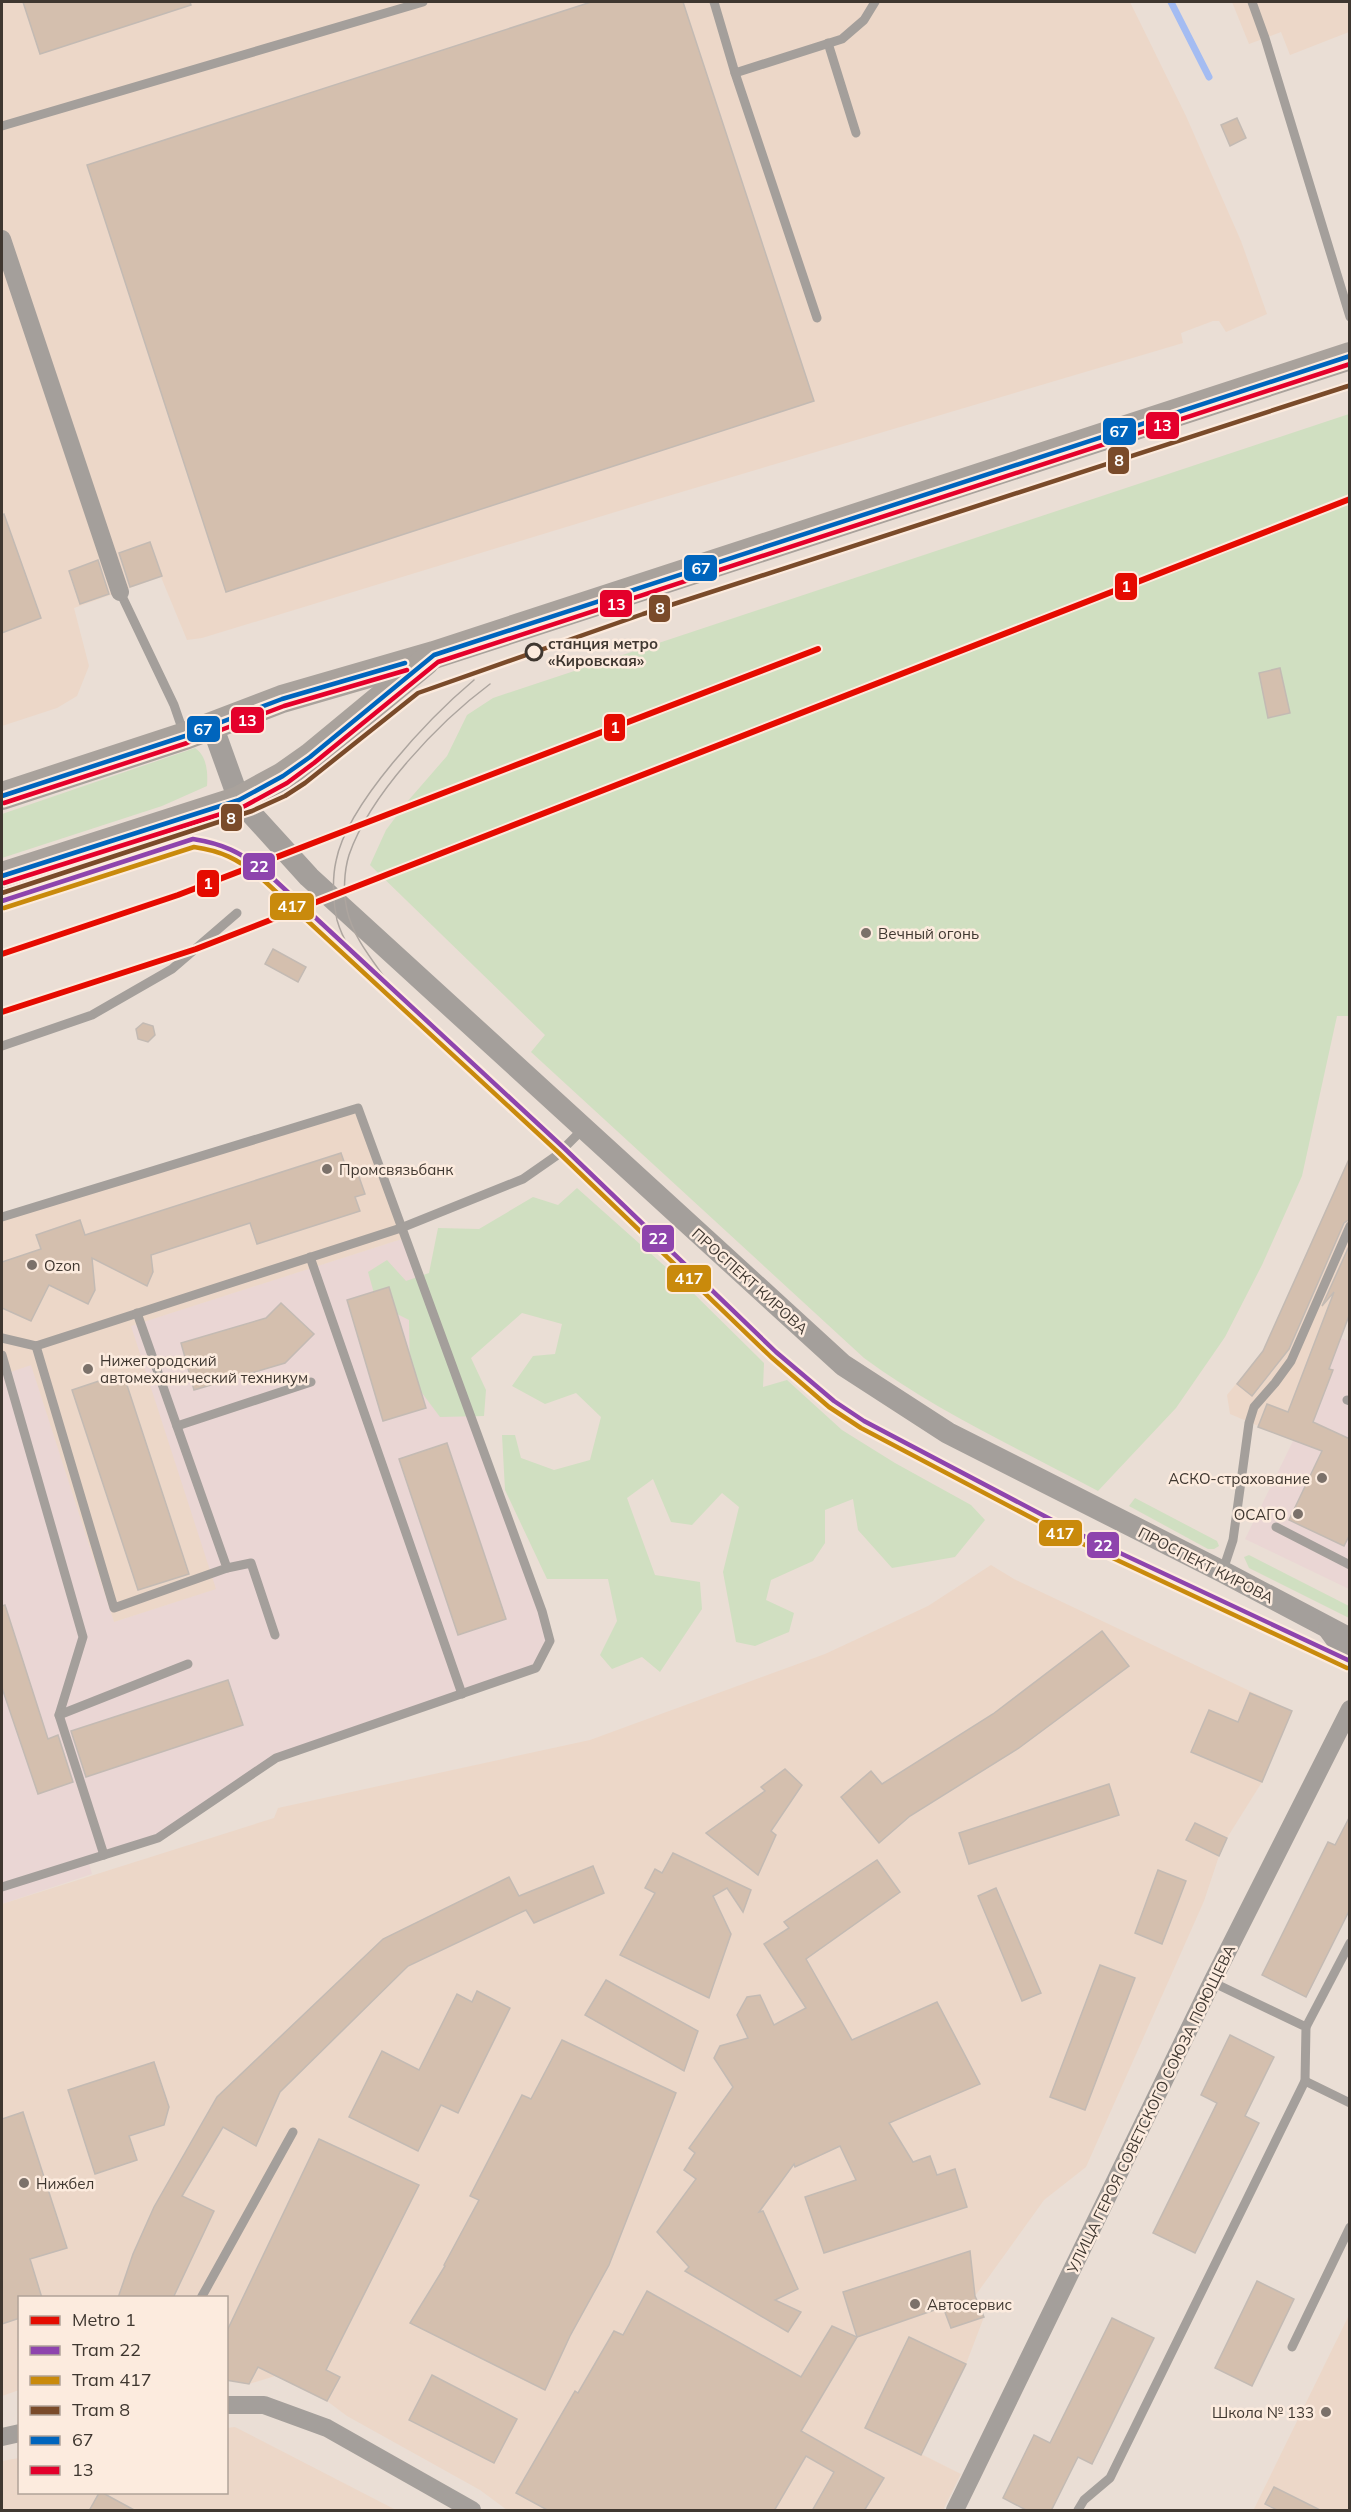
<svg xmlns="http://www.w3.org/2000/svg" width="1351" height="2512" font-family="Mulish,sans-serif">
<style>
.commercial{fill:#ead6d4}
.built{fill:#ecd7c8}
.green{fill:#d0dfc1}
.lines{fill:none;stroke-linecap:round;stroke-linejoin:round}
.stream{stroke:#a4bcf2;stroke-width:7}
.building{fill:#d4bfae;stroke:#c3bab3;stroke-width:1.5}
.service{stroke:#a49f9b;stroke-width:9}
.minor{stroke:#a49f9b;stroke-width:18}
.tertiary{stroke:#a49f9b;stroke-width:22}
.primary{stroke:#a9a29c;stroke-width:28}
.tram{stroke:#ada59f;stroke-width:1.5}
.bus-1-casing{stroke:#fcebde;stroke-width:9}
.bus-2-casing{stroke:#fcebde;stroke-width:9}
.bus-1{stroke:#0065bd;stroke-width:4.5}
.bus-2{stroke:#e4002b;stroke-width:4.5}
.tram-1-casing{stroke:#fcebde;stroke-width:9}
.tram-2-casing{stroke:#fcebde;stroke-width:9}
.tram-3-casing{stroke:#fcebde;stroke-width:9}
.tram-1{stroke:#8e44ad;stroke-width:4.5}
.tram-2{stroke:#c98a0c;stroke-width:4.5}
.tram-3{stroke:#7a4b2a;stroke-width:4.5}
.metro-1-casing{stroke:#fcebde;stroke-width:10}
.metro-1{stroke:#e50b00;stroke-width:6}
.stop-dot{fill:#fcebde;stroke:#3f3730;stroke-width:3}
.poi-dot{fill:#7b716a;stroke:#fcebde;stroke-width:2}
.labels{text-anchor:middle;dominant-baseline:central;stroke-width:5;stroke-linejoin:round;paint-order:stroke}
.stop-label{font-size:15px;font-weight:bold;fill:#3f3730;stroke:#fcebde;text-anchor:start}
.poi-label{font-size:15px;fill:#3f3730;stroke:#fcebde;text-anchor:start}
.street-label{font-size:15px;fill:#3f3730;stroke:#fcebde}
.line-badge{stroke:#fcebde;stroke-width:2}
.badge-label{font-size:16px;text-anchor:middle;font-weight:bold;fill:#fff}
</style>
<rect width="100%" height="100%" fill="#eaded5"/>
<g class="commercial">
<path d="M405,1238L550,1641L536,1668L276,1758L158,1838L88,1860L92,1874L2,1904V1375L31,1364L114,1622L215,1589L130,1326Z"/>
<path d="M1340,1338L1349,1341V1589L1245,1539L1293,1441L1299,1442L1333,1370L1329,1369Z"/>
</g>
<g class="built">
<path d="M2,2H1130L1186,116L1241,241L1267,314L1226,332L1219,321H1213L1181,333L1183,343L658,499L202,638L187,640L161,577L74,608L89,666L77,696L57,708L2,726Z"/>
<path d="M1232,2H1349V32L1290,55L1281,32L1249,44Z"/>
<path d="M358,1108L405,1238L131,1326L216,1589L114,1622L31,1365L2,1375V1217Z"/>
<path d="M1349,1157V1313L1329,1369L1333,1370L1317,1412L1311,1410L1299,1443L1230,1414L1227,1395L1263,1351Z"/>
<path d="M991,1565L1014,1579L1079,1610L1292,1711L1262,1782L1227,1838L1219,1856L1204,1901L1086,2167L1044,2200L975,2296L984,2317L966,2364L921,2454L961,2474L943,2510H507L480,2490L347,2416L327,2401L275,2376L249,2384L227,2380L226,2298H20L19,2390L2,2396V1904L274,1818L278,1808L590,1740L825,1654L928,1606Z"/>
<path d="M1349,2315V2510H1258L1254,2509Z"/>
<path d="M235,2427L396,2510H2V2461L19,2458L20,2492H226L227,2428Z"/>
</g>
<g class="green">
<path d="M1349,414V1016H1337L1302,1176L1262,1265L1225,1337L1176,1408L1098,1491C1019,1449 936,1411 864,1358L531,1052L545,1035L370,865L386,830L407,802L447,756L467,715L493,698Z"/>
<path d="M195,748C207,756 208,773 207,786L162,806L2,858V814Z"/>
<path d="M577,1188L677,1277L764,1363L763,1387L787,1380L842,1430L895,1463L971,1505L985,1520L955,1557L892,1568L858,1530L853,1499L825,1510V1543L813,1561L771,1580L766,1600L794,1613L789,1632L755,1646L736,1642L723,1572L739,1507L722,1493L692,1525L671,1522L653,1479L627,1498L655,1575L700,1582L702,1609L660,1672L642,1657L612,1669L600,1655L617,1621L608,1579H547L505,1490L502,1435H515L521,1458L554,1470L590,1460L601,1417L576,1393L545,1404L512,1386L533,1356L555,1354L562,1324L522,1313L471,1358L486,1390L484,1416L440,1417L410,1377L409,1320L377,1304L368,1272L387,1260L406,1281L429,1273L438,1228L479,1229L533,1197L558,1205Z"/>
<path d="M1135,1498L1217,1541L1219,1546L1214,1549H1208L1129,1506Z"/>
<path d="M1249,1555L1349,1606V1618L1249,1568L1244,1557Z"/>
</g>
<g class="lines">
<path class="stream" d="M1171,2L1209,77"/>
</g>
<g class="building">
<path d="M23,2H190L191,5L40,54Z"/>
<path d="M591,2H683L814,401L226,592L87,165Z"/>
<path d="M1237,118L1246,138L1230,146L1221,125Z"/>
<path d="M4,514L41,618L2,633V515Z"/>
<path d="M150,542L162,576L130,587L119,553Z"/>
<path d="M98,560L109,594L80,604L69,571Z"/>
<path d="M1280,668L1290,713L1268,718L1259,673Z"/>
<path d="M273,949L306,967L298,982L265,964Z"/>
<path d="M143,1023L153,1026L155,1035L148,1042L138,1039L136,1029Z"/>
<path d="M341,1153L348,1173L357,1171L365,1194L355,1197L360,1211L257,1244L250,1223L151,1255L153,1272L147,1286L92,1258L95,1290L88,1304L49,1285L31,1321L2,1308V1262L41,1249L36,1235L80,1220L85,1235Z"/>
<path d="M1350,1157V1219L1344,1223L1289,1349L1252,1396L1237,1384L1263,1351Z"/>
<path d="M1350,1244V1313L1329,1369L1333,1370L1313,1422L1350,1439V1534L1344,1546L1289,1520L1322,1451L1258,1427L1267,1404L1288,1412L1334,1292L1322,1306Z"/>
<path d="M389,1287L426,1408L383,1421L347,1300Z"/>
<path d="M281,1303L314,1334L285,1363L194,1390L181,1343L266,1318Z"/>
<path d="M123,1373L189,1574L138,1590L72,1390Z"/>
<path d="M447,1443L506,1619L458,1635L399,1459Z"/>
<path d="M5,1605L48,1739L58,1735L73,1782L38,1794L2,1688V1606Z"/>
<path d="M1102,1631L1129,1666L1019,1748L910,1816L879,1843L841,1797L871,1771L882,1784L993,1714Z"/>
<path d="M228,1680L243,1725L86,1777L71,1731Z"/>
<path d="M1250,1693L1292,1711L1262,1782L1191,1752L1209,1710L1238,1722Z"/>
<path d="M785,1769L802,1785L771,1831L776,1835L758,1875L706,1833L765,1791L761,1787Z"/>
<path d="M1109,1784L1119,1815L969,1864L959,1833Z"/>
<path d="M1350,1816V1909L1306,1997L1262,1975L1328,1842L1335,1845Z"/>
<path d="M1195,1823L1227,1838L1219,1856L1186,1840Z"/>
<path d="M673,1853L751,1890L743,1912L727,1888L713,1896L731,1934L709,1998L620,1955L655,1893L645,1888L655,1869L662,1873Z"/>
<path d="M877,1860L900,1892L806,1959L852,2040L937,2002L980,2084L889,2123L913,2162L930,2156L937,2175L955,2169L967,2207L824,2253L805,2197L856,2180L840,2146L795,2167L794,2164L759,2212L763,2211L798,2289L775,2300L801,2312L788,2332L685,2271L689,2267L657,2232L696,2179L684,2170L695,2153L689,2148L733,2087L714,2058L720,2046L748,2038L737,2015L747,1997L760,1995L774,2025L806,2008L764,1944L789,1928L784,1922Z"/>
<path d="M593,1866L604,1893L534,1923L526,1910L408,1966L280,2092L256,2146L223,2127L182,2196L214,2211L173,2298H118L133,2254L154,2207L217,2097L383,1939L509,1877L519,1896Z"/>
<path d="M1158,1870L1186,1881L1162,1944L1135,1933Z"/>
<path d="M996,1888L1041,1993L1022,2001L978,1896Z"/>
<path d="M1100,1965L1135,1978L1085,2110L1050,2097Z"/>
<path d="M606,1980L698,2031L684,2071L585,2015Z"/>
<path d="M477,1991L510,2008L458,2113L441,2105L418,2151L349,2117L382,2051L419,2070L457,1994L472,2002Z"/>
<path d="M1230,2035L1274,2057L1245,2116L1259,2123L1195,2253L1153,2233L1217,2103L1201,2095Z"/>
<path d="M562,2040L676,2093L609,2265L570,2336L545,2390L410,2323L445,2266L444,2265L479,2200L470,2196L522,2095L531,2099Z"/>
<path d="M154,2062L169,2107L164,2125L129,2136L137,2160L95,2174L68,2090Z"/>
<path d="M23,2112L67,2248L30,2259L42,2298H20V2318L2,2324V2119Z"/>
<path d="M319,2139L419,2185L326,2370L340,2377L327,2401L258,2367L249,2384L226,2380V2333Z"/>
<path d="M970,2251L975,2296L984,2317L951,2328L943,2307L857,2337L843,2292Z"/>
<path d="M1257,2281L1294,2299L1252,2386L1215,2368Z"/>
<path d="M647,2291L801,2377L832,2326L857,2337L801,2431L884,2478L864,2511H812L834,2472L806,2456L774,2511H549L516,2493L575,2391L578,2393L614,2331L623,2335Z"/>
<path d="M1112,2318L1154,2338L1092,2464L1078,2457L1051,2511H1028L1003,2498L1034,2435L1050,2443Z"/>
<path d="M909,2337L966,2364L921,2455L865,2428Z"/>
<path d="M432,2375L517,2419L494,2463L409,2420Z"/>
<path d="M1274,2487L1322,2511H1279L1265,2504Z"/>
<path d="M99,2493H103L136,2511H89Z"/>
</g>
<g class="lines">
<g class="service">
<path d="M714,2L735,73L817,318"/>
<path d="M1252,2L1265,38L1350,317"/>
<path d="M828,43L856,133"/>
<path d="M735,73L842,39L864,20L875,2"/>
<path d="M2,126L423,2"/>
<path d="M120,592L174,705L184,734"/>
<path d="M2,1046L92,1015L172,969L237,913"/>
<path d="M2,1217L358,1108L542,1611L550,1641L536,1668L276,1758L158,1838L2,1887"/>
<path d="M310,1257L462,1694"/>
<path d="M2,1338L36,1346L401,1228L523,1179L556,1156L584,1128"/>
<path d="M36,1346L114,1608L227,1568L137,1313"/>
<path d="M2,1355L83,1637L59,1715L104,1855"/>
<path d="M1347,1400L1350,1401"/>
<path d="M177,1426L311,1382"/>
<path d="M1276,1527L1350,1565"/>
<path d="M227,1568L251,1563L275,1635"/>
<path d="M1223,1570L1233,1540L1249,1423L1254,1407L1275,1383L1291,1361L1350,1226"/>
<path d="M59,1715L188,1664"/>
<path d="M1306,2027L1350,1943"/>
<path d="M1305,2081L1350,2103"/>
<path d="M201,2298L293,2132"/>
<path d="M1292,2347L1350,2227"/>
<path d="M1078,2510L1084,2500L1110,2478L1305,2081L1306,2027L1212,1982"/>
</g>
<g class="minor">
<path d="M2,239L120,592"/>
<path d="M226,2405H264L327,2428L472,2510"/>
<path d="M2,2437L20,2433"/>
<path d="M955,2510L1212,1982L1350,1709"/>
</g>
<g class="tertiary">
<path d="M212,725L239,800L309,877L843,1365L948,1433L1223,1572L1350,1639"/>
<path d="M1329,1629L1350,1658"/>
</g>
<g class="primary">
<path d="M2,796L185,736L282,699L434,655L1350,356"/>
<path d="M2,876L239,800L283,776L310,757L425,662"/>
</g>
<g class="tram">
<path d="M390,985C374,962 353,938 347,910C343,893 344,871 349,855C370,794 439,722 490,684"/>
<path d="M376,987C362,967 344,945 337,920C333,902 332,879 336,861C347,804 430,717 474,680"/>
</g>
<defs>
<g id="bus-1">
<path d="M2,796L185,736L282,699L405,663"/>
<path d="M2,876L239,800L283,776L310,757L434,655L1350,356"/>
</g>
<g id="bus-2">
<path d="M4,803L187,743L284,706L407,670"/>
<path d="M4,883L243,807L287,783L314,763L438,662L1350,364"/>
</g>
</defs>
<use href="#bus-1" class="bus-1-casing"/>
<use href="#bus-2" class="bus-2-casing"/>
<use href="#bus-1" class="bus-1"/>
<use href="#bus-2" class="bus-2"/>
<defs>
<path id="tram-1" d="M2,901L193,839C224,844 239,852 264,870L564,1148L776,1352L834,1401L864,1421L1071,1530L1350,1661"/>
<path id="tram-2" d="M4,908L194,847C222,851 237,859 259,876L559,1153L771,1357L829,1407L861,1428L1068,1537L1347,1668"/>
<path id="tram-3" d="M2,893L252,811L285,796L305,783L418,693L643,614L1348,386"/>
</defs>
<use href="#tram-1" class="tram-1-casing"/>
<use href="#tram-2" class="tram-2-casing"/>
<use href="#tram-3" class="tram-3-casing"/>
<use href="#tram-1" class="tram-1"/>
<use href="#tram-2" class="tram-2"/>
<use href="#tram-3" class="tram-3"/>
<defs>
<g id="metro-1">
<path d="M2,954L178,895L818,649"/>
<path d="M2,1012L196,949L1350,499"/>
</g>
</defs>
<use href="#metro-1" class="metro-1-casing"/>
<use href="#metro-1" class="metro-1"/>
</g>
<circle class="stop-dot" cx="534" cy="652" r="8"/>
<g class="poi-dot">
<circle cx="866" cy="933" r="6"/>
<circle cx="327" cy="1169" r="6"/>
<circle cx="32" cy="1265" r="6"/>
<circle cx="88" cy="1369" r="6"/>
<circle cx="1322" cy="1478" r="6"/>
<circle cx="1298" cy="1514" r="6"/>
<circle cx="24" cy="2183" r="6"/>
<circle cx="915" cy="2304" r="6"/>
<circle cx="1326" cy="2412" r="6"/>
</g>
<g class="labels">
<g class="stop-label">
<text x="548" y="643">станция метро<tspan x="548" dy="17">«Кировская»</tspan></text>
</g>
<g class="poi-label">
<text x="878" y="933">Вечный огонь</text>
<text x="339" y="1169">Промсвязьбанк</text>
<text x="44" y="1265">Ozon</text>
<text x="100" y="1360">Нижегородский<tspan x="100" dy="17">автомеханический техникум</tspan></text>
<text x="1310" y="1478" text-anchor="end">АСКО-страхование</text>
<text x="1286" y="1514" text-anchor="end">ОСАГО</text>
<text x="36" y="2183">Нижбел</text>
<text x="927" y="2304">Автосервис</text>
<text x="1314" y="2412" text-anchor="end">Школа № 133</text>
</g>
<g class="street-label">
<text transform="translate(750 1281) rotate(42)">ПРОСПЕКТ КИРОВА</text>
<text transform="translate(1206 1565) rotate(27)">ПРОСПЕКТ КИРОВА</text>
<text transform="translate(1151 2109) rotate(-64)">УЛИЦА ГЕРОЯ СОВЕТСКОГО СОЮЗА ПОЮЩЕВА</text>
</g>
</g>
<g class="line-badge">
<rect x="1145" y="411" width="35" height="29" rx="6" fill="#e4002b"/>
<rect x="1102" y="417" width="35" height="29" rx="6" fill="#0065bd"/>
<rect x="1107" y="446" width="23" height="29" rx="6" fill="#7a4b2a"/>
<rect x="683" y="554" width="35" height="28" rx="6" fill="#0065bd"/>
<rect x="1114" y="572" width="24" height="29" rx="6" fill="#e50b00"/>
<rect x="599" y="589" width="34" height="29" rx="6" fill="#e4002b"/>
<rect x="648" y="594" width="23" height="29" rx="6" fill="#7a4b2a"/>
<rect x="230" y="706" width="35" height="28" rx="6" fill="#e4002b"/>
<rect x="603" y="713" width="23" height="29" rx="6" fill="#e50b00"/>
<rect x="186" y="715" width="35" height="28" rx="6" fill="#0065bd"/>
<rect x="220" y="803" width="23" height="29" rx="6" fill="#7a4b2a"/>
<rect x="242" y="852" width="34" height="29" rx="6" fill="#8e44ad"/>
<rect x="196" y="869" width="24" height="29" rx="6" fill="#e50b00"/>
<rect x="269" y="892" width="46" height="29" rx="6" fill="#c98a0c"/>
<rect x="641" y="1224" width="34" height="29" rx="6" fill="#8e44ad"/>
<rect x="666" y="1264" width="46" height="29" rx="6" fill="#c98a0c"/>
<rect x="1038" y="1519" width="45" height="28" rx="6" fill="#c98a0c"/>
<rect x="1086" y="1531" width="34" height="28" rx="6" fill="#8e44ad"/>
</g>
<g class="badge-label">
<text x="1162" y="431">13</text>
<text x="1119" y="437">67</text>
<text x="1119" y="466">8</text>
<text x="701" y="574">67</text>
<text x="1126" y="592">1</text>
<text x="616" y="610">13</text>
<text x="660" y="614">8</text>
<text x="247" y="726">13</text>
<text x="615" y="733">1</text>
<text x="203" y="735">67</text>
<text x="231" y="824">8</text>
<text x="259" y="872">22</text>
<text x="208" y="889">1</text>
<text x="292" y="912">417</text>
<text x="658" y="1244">22</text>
<text x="689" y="1284">417</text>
<text x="1060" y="1539">417</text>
<text x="1103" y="1551">22</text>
</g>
<rect width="1351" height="2512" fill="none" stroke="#3f3730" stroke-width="6"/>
<rect x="18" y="2296" width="210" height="198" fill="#fcebde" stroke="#b0a398" stroke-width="1.5"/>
<rect x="30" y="2316" width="30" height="9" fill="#e50b00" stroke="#b0a398" stroke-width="1.5"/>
<text x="72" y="2326" font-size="18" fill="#3f3730">Metro 1</text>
<rect x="30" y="2346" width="30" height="9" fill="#8e44ad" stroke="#b0a398" stroke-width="1.5"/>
<text x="72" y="2356" font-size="18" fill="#3f3730">Tram 22</text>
<rect x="30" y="2376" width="30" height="9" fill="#c98a0c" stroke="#b0a398" stroke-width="1.5"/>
<text x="72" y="2386" font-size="18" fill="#3f3730">Tram 417</text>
<rect x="30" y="2406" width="30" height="9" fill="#7a4b2a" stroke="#b0a398" stroke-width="1.5"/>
<text x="72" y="2416" font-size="18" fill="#3f3730">Tram 8</text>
<rect x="30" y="2436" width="30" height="9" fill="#0065bd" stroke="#b0a398" stroke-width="1.5"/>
<text x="72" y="2446" font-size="18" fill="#3f3730">67</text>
<rect x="30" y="2466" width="30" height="9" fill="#e4002b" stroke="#b0a398" stroke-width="1.5"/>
<text x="72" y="2476" font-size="18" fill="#3f3730">13</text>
</svg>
